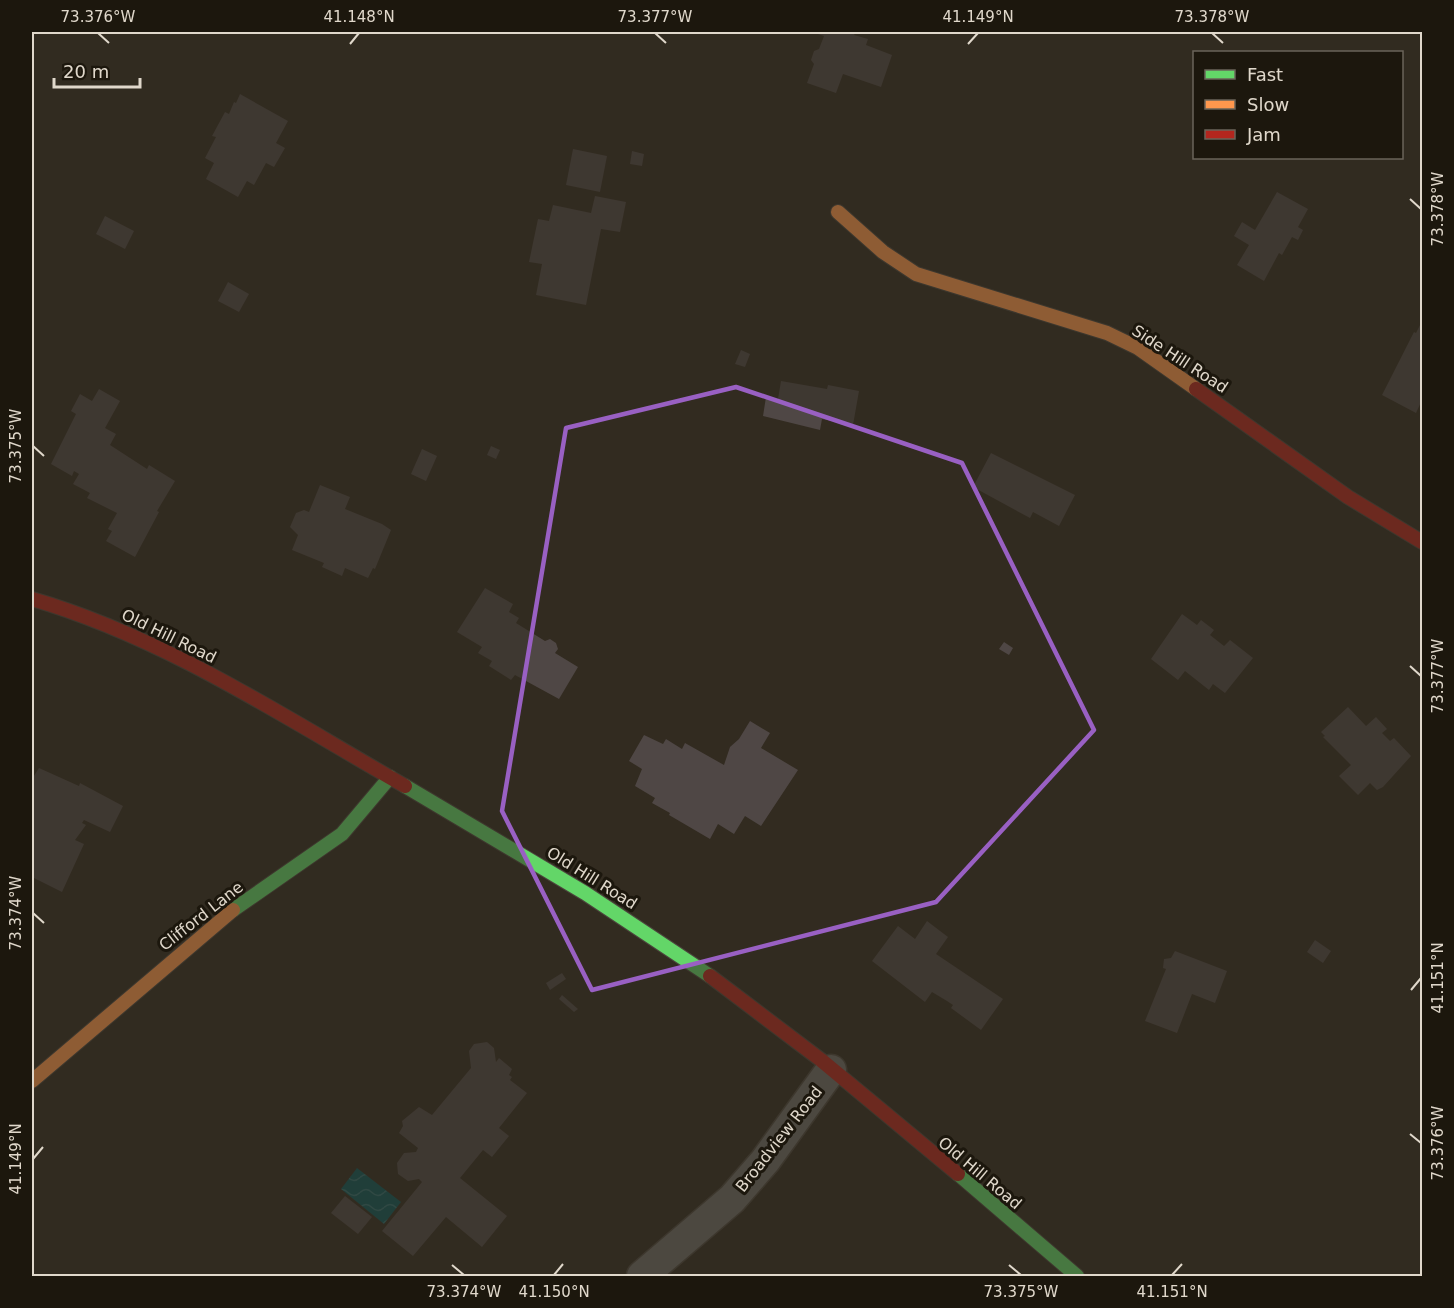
<svg xmlns="http://www.w3.org/2000/svg" width="1454" height="1308" font-family="'DejaVu Sans',sans-serif">
<style>
.water{fill:url(#water-waves)}
.building{fill:#4f4745}
.lines{fill:none;stroke-linecap:round;stroke-linejoin:round}
.street-casing{stroke:#4c463d;stroke-width:33}
.fast-casing{stroke:#4c463d;stroke-width:16}
.slow-casing{stroke:#4c463d;stroke-width:16}
.jam-casing{stroke:#4c463d;stroke-width:16}
.street{stroke:#6d6a66;stroke-width:30}
.fast{stroke:#63d668;stroke-width:14}
.slow{stroke:#ff974d;stroke-width:14}
.jam{stroke:#b3261e;stroke-width:14}
.marked{fill:none;stroke:#9960c3;stroke-width:4.5;stroke-linejoin:round}
.ticks{fill:none;stroke:#e0d8cb;stroke-width:2}
.labels{text-anchor:middle;dominant-baseline:central;stroke-width:6;stroke-linejoin:round;paint-order:stroke}
.street-label{font-size:16px;fill:#e0d8cb;stroke:#1c170d}
.neatline{fill:none;stroke:#e0d8cb;stroke-width:2}
.ticks-label{font-size:15px;text-anchor:middle;fill:#e0d8cb}
</style>
<defs>
<pattern id="water-waves" width="16" height="10" patternUnits="userSpaceOnUse" patternTransform="scale(1.5)"><rect width="16" height="10" fill="#0c5457"/><path d="M0 5q4-4 8 0t8 0" fill="none" stroke="#2f6c6e"/></pattern>
</defs>
<rect width="100%" height="100%" fill="#322b20"/>
<path class="water" d="M357,1168L401,1202L384,1224L341,1189Z"/>
<g class="building">
<path d="M812,32H856L854,35L868,39L866,45L892,55L881,87L843,74L836,93L807,83L814,64L811,60L814,51L819,49L824,36Z"/>
<path d="M240,94L288,121L276,143L285,148L274,167L266,163L254,185L247,181L238,197L206,179L214,163L205,158L216,137L212,136L225,112L229,114L234,102L236,103Z"/>
<path d="M573,149L607,156L600,192L566,185Z"/>
<path d="M632,151L644,154L642,166L630,164Z"/>
<path d="M1277,192L1308,209L1298,227L1303,230L1298,240L1292,237L1282,255L1279,253L1264,281L1237,265L1249,245L1234,236L1242,222L1255,230Z"/>
<path d="M595,196L626,202L620,232L601,229L586,305L536,295L542,264L529,262L538,219L549,221L553,205L591,213Z"/>
<path d="M105,216L134,231L125,249L96,234Z"/>
<path d="M228,282L249,294L239,312L218,301Z"/>
<path d="M1422,321V400L1416,413L1382,395L1414,332L1416,333Z"/>
<path d="M741,350L750,354L745,367L735,364Z"/>
<path d="M781,381L827,389L828,385L859,391L853,425L822,419L820,430L763,416L766,397L778,399Z"/>
<path d="M99,389L120,401L105,428L116,434L110,445L147,469L149,465L175,481L157,511L159,512L135,557L106,541L112,531L108,529L117,513L87,498L90,493L73,484L79,474L74,471L72,476L51,464L76,414L71,411L80,394L92,401Z"/>
<path d="M491,446L500,450L496,459L487,455Z"/>
<path d="M422,449L437,456L426,481L411,474Z"/>
<path d="M991,453L1075,495L1059,526L1033,512L1030,518L973,487Z"/>
<path d="M320,485L350,497L345,509L382,524L391,530L375,569L373,568L368,578L345,568L342,576L322,567L324,563L292,550L298,535L290,527L296,513L304,510L309,512Z"/>
<path d="M485,588L513,604L509,612L519,618L516,623L545,641L550,639L556,643L558,649L555,653L578,667L559,699L515,675L511,680L489,666L492,661L478,653L482,647L457,632Z"/>
<path d="M1182,614L1197,625L1201,620L1214,630L1210,635L1224,646L1230,640L1253,658L1225,693L1213,684L1209,690L1185,671L1178,680L1151,659Z"/>
<path d="M1004,642L1013,648L1009,655L999,649Z"/>
<path d="M1348,707L1366,726L1376,717L1387,729L1382,733L1390,741L1394,738L1411,756L1383,787L1377,790L1370,783L1358,795L1339,776L1351,765L1323,737L1325,736L1321,732Z"/>
<path d="M750,721L770,733L761,748L798,770L761,826L745,816L734,834L718,824L710,839L669,815L670,813L652,803L655,798L635,786L642,769L629,761L644,735L663,744L666,739L682,749L685,743L724,765L730,747L739,739Z"/>
<path d="M39,768L79,786L80,783L123,806L110,832L84,820L82,823L86,825L75,840L84,844L62,892L32,877V800L34,795L32,794V779Z"/>
<path d="M927,921L948,937L936,954L1003,999L981,1030L951,1008L953,1005L947,1001L932,992L925,1002L872,961L898,926L915,939Z"/>
<path d="M1315,940L1331,951L1323,963L1307,952Z"/>
<path d="M1175,951L1227,971L1215,1003L1192,994L1177,1033L1145,1021L1166,969L1163,968L1164,959L1171,958Z"/>
<path d="M562,973L566,979L550,990L546,983Z"/>
<path d="M562,995L578,1009L574,1012L559,999Z"/>
<path d="M487,1042L494,1048L496,1062L499,1058L512,1069L509,1075L512,1077L510,1080L527,1093L499,1128L509,1136L492,1157L483,1150L460,1178L507,1216L482,1247L446,1217L413,1256L382,1231L422,1182L419,1179L408,1181L398,1174L397,1163L404,1153L416,1152L418,1148L399,1133L403,1126L402,1121L419,1107L432,1115L471,1068L469,1051L474,1044Z"/>
<path d="M345,1196L372,1217L358,1234L331,1213Z"/>
</g>
<g class="lines">
<defs>
<path id="street" d="M642,1276L732,1199L765,1161L831,1070"/>
<g id="fast">
<path d="M405,786L585,893L710,976"/>
<path d="M233,910L342,834L390,777"/>
<path d="M958,1174L1077,1276"/>
</g>
<g id="slow">
<path d="M838,212L883,252L916,274L1107,333L1138,348L1196,389"/>
<path d="M32,1081L233,910"/>
</g>
<g id="jam">
<path d="M1196,389L1348,497L1422,542"/>
<path d="M32,599C166,638 284,717 405,786"/>
<path d="M710,976L821,1060L958,1174"/>
</g>
</defs>
<use href="#street" class="street-casing"/>
<use href="#fast" class="fast-casing"/>
<use href="#slow" class="slow-casing"/>
<use href="#jam" class="jam-casing"/>
<use href="#street" class="street"/>
<use href="#fast" class="fast"/>
<use href="#slow" class="slow"/>
<use href="#jam" class="jam"/>
</g>
<path d="M0 0H1454V1308H0ZM736,387L962,463L1094,730L936,902L592,990L502,811L566,428Z" fill="#322b20" fill-opacity=".55" fill-rule="evenodd"/>
<path class="marked" d="M736,387L962,463L1094,730L936,902L592,990L502,811L566,428Z"/>
<path class="ticks" d="M98,33L109,43M655,33L666,43M1212,33L1223,43M350,44L359,33M968,44L978,33M1410,199L1421,209M33,446L44,456M1410,666L1421,676M33,913L44,923M1411,990L1421,978M1410,1134L1421,1143M33,1159L43,1147M452,1265L464,1275M1009,1265L1021,1275M554,1275L563,1264M1172,1275L1182,1264"/>
<g class="labels">
<g class="street-label">
<text transform="translate(1180 359) rotate(33)">Side Hill Road</text>
<text transform="translate(169 636) rotate(26)">Old Hill Road</text>
<text transform="translate(592 878) rotate(32)">Old Hill Road</text>
<text transform="translate(201 916) rotate(-38)">Clifford Lane</text>
<text transform="translate(779 1139) rotate(-52)">Broadview Road</text>
<text transform="translate(980 1173) rotate(40)">Old Hill Road</text>
</g>
</g>
<rect width="1454" height="1308" fill="none" stroke="#1c170d" stroke-width="66"/>
<rect x="1193" y="51" width="210" height="108" fill="#1c170d" stroke="#6a6459" stroke-width="1.5"/>
<rect x="1205" y="70" width="30" height="9" fill="#63d668" stroke="#6a6459" stroke-width="1.5"/>
<text x="1247" y="81" font-size="18" fill="#e0d8cb">Fast</text>
<rect x="1205" y="100" width="30" height="9" fill="#ff974d" stroke="#6a6459" stroke-width="1.5"/>
<text x="1247" y="111" font-size="18" fill="#e0d8cb">Slow</text>
<rect x="1205" y="130" width="30" height="9" fill="#b3261e" stroke="#6a6459" stroke-width="1.5"/>
<text x="1247" y="141" font-size="18" fill="#e0d8cb">Jam</text>
<path d="M54 78v9h86v-9" fill="none" stroke="#e0d8cb" stroke-width="3"/>
<text x="63" y="78" font-size="18" fill="#e0d8cb" stroke="#1c170d" stroke-width="4.5" paint-order="stroke">20 m</text>
<rect x="33" y="33" width="1388" height="1242" class="neatline"/>
<g class="ticks-label">
<text x="98" y="22">73.376°W</text>
<text x="359" y="22">41.148°N</text>
<text x="655" y="22">73.377°W</text>
<text x="978" y="22">41.149°N</text>
<text x="1212" y="22">73.378°W</text>
<text transform="translate(1438 209) rotate(-90)" y="5">73.378°W</text>
<text transform="translate(16 446) rotate(-90)" y="5">73.375°W</text>
<text transform="translate(1438 676) rotate(-90)" y="5">73.377°W</text>
<text transform="translate(16 913) rotate(-90)" y="5">73.374°W</text>
<text transform="translate(1438 978) rotate(-90)" y="5">41.151°N</text>
<text transform="translate(1438 1143) rotate(-90)" y="5">73.376°W</text>
<text transform="translate(16 1159) rotate(-90)" y="5">41.149°N</text>
<text x="464" y="1297">73.374°W</text>
<text x="554" y="1297">41.150°N</text>
<text x="1021" y="1297">73.375°W</text>
<text x="1172" y="1297">41.151°N</text>
</g>
</svg>
